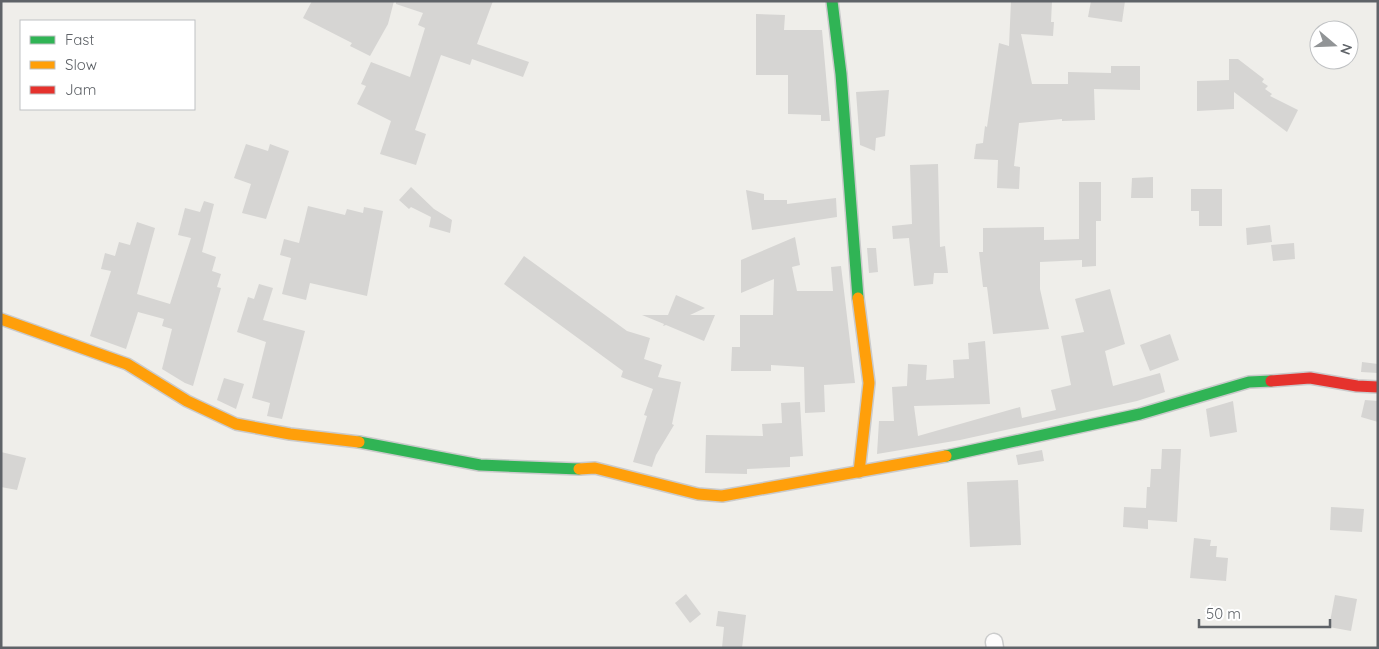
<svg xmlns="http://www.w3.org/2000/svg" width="1379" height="649" font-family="Quicksand,sans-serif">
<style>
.building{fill:#d6d5d3}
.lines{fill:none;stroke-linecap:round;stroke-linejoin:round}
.street-casing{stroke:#cbcccc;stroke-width:19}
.fast-casing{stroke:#cacacb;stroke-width:14}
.slow-casing{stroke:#cacacb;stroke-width:14}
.jam-casing{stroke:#cacacb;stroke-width:14}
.street{stroke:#fdfcfc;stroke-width:16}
.fast{stroke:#30b455;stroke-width:11}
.slow{stroke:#ff9f0a;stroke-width:11}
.jam{stroke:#e5322d;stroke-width:11}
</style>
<rect width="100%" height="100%" fill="#efeeea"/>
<g class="building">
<path d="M312,1H394L388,24L370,56L350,46L352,43L303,18Z"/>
<path d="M396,1H493L477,44L529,62L523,77L472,59L470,65L441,55L415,130L426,134L416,165L380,154L391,121L357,104L366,86L361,84L371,62L410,77L425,28L418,25L423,13L396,4Z"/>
<path d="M1011,1H1052L1051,22H1054L1053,36L1021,34L1032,84H1068V72L1111,73V66H1140V90L1094,89L1095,120L1062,121V119L1019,123L1014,166L1020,167L1019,189L997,188L998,160L974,159L976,144L983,143L985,126L987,127L999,43L1009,46Z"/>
<path d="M1091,1H1125L1122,22L1088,17Z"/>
<path d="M756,14L785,15L784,30H822L830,121H821V115L788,114V75H756Z"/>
<path d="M1229,59H1238L1264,79L1262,82L1268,86L1265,89L1272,94L1270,96L1298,110L1287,132L1234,92V109L1197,111V81L1229,80Z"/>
<path d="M889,90L885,136L876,138L875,151L860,145L856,92Z"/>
<path d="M246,144L268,151L270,144L289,151L266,219L242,213L251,184L234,178Z"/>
<path d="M938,164L940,247L945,246L948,273H934L933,284L914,286L909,238L893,239L892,226L912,224L910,165Z"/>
<path d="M1153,177V198H1131L1132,178Z"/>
<path d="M1079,182H1101V221H1096V266L1082,267V260L1040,262V289L1049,329L993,334L987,287H983L979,252H983V228L1044,227V240L1079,239Z"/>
<path d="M411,187L434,209L452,220L450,233L429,227L431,217L411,207L409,209L399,200Z"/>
<path d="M1191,189H1222V226H1199V211H1191Z"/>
<path d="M746,190L764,194V200H787V204L836,198L837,217L752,230Z"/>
<path d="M204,201L214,204L202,252L216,257L212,271L221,274L217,287L221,288L193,386L185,383L162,369L172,329L162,326L164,319L138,312L126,349L90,336L111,271L101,269L105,253L115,256L119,242L130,245L137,222L155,228L137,294L170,304L191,238L178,235L185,208L200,212Z"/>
<path d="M308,206L345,215L347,209L363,213L364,207L383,211L367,296L310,283L306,300L282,294L291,258L280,255L284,239L299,243Z"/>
<path d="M1270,225L1272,242L1247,245L1246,228Z"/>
<path d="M795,237L800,265L792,267L797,291H833L831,267L841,266L855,383L824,385L825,412L805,413L804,367L771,365V371H731L732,347H740V315H773L774,279L741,293V260Z"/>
<path d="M1294,243L1295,259L1273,261L1271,245Z"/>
<path d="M867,248H876L878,272L869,273Z"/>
<path d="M524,256L627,331L650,338L644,359L662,365L658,377L681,382L672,424L674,425L656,455L652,467L633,462L647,416L644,415L653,389L621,377L623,371L504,284Z"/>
<path d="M259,284L273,288L263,320L305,331L282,419L267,416L270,403L252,398L266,342L237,332L248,297L254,299Z"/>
<path d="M1110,289L1125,344L1105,351L1113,386L1160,373L1165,392L1137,401L960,440L877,454L879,421H894L892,387L907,386L908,364L927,365L926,380L954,378L953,360L969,359L968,343L985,341L990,404L914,406L918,436L1020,407L1022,418L1056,410L1051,390L1071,385L1061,336L1084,332L1075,299Z"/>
<path d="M676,295L705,308L690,315H715L704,341L666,325L663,326L664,324L642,315H668Z"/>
<path d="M1170,334L1179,360L1150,371L1140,345Z"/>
<path d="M1362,362L1378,364V373L1361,372Z"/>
<path d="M224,378L244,384L236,409L217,400Z"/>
<path d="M1365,400L1378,401V422L1361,417Z"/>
<path d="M1233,401L1237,432L1210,437L1206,409Z"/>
<path d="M800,402L803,456L790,457V467L747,469V474L705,473L706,435L763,436L762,424L782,423L781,403Z"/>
<path d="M1162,449H1181L1177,522L1148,520V529L1123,527L1124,507L1146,508L1147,487H1150L1151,469H1161Z"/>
<path d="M1042,450L1044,461L1018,465L1016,455Z"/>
<path d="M1,452L26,458L17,490L1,487Z"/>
<path d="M1018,480L1021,545L970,547L967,482Z"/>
<path d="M1331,507L1364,509L1362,532L1330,530Z"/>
<path d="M1194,538L1211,540L1210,546H1217L1216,557L1228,558L1226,581L1190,578Z"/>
<path d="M686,594L701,614L690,623L675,603Z"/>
<path d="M1335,595L1357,599L1351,631L1329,627Z"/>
<path d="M718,611L746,615L742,648H722L724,627L716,626Z"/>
</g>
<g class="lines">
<defs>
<path id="street" d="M994,642L995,648"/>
<g id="fast">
<path d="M832,1L841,74L858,298"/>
<path d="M359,442L480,465L579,469"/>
<path d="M946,456L1140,414L1249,382L1271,381"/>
</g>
<g id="slow">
<path d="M858,298L869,383L859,472"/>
<path d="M1,319L127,364L187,401L236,424L290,434L359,442"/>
<path d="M579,469L595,468L698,494L722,496L946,456"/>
</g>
<path id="jam" d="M1271,381L1310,378L1357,386L1378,387"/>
</defs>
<use href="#street" class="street-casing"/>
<use href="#fast" class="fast-casing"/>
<use href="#slow" class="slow-casing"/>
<use href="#jam" class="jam-casing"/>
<use href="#street" class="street"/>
<use href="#fast" class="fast"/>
<use href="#slow" class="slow"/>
<use href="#jam" class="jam"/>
</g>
<rect width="1379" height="649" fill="none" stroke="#5f6368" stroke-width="5"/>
<rect x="20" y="20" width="175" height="90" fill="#ffffff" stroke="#bfc1c3"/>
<rect x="30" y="36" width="25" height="8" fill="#30b455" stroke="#bfc1c3"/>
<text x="65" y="45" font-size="15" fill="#5f6368">Fast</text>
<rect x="30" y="61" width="25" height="8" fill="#ff9f0a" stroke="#bfc1c3"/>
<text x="65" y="70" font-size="15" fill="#5f6368">Slow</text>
<rect x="30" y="86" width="25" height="8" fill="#e5322d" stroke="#bfc1c3"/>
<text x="65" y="95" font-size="15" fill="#5f6368">Jam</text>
<g transform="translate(1334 45) rotate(109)"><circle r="24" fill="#ffffff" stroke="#bfc1c3"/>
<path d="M0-4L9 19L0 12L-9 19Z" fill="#919496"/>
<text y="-8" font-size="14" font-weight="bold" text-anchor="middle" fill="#5f6368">N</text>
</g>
<path d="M1199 619v8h131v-8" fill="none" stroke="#5f6368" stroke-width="2.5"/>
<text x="1206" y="619" font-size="15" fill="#5f6368" stroke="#ffffff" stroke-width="4" paint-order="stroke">50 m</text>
</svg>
